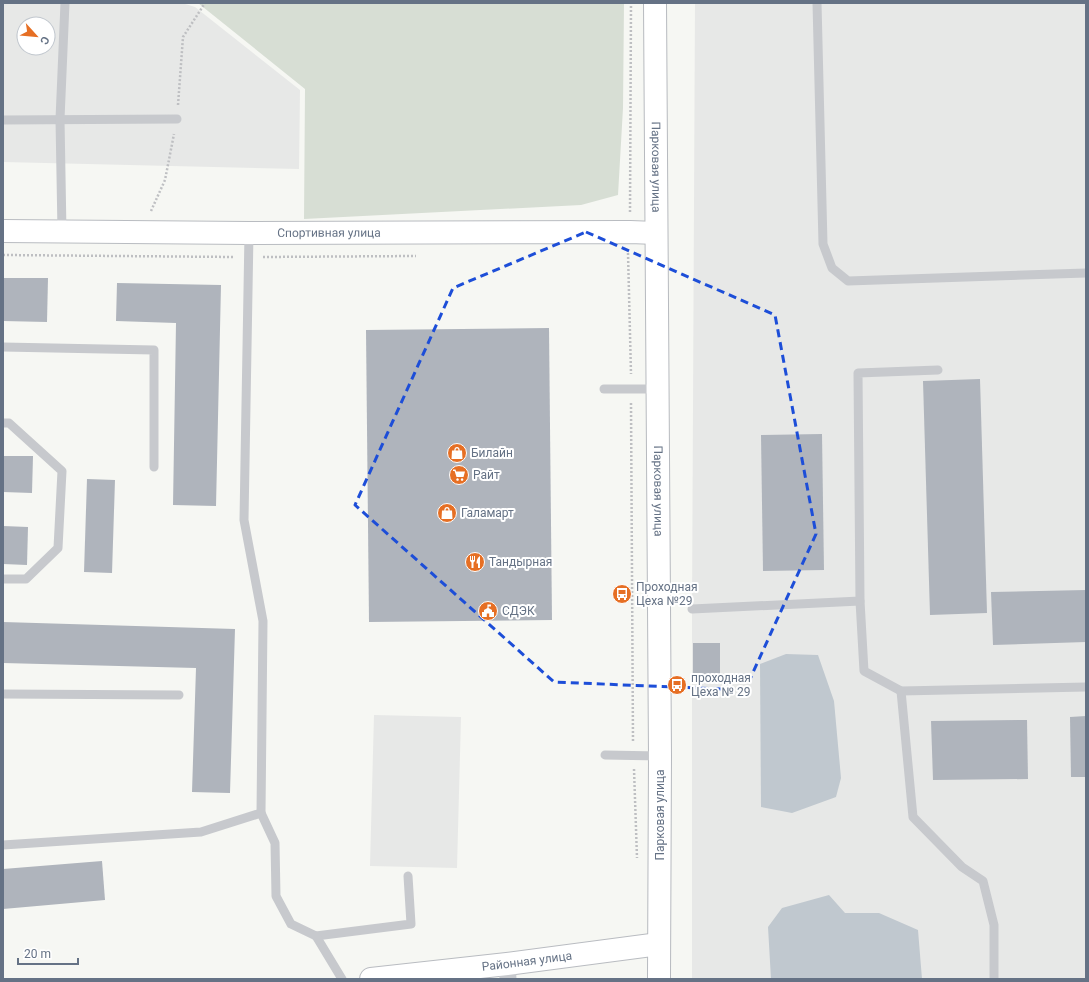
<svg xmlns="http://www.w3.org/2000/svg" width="1089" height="982" font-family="Roboto,sans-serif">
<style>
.built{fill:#e7e8e7;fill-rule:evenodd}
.green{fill:#d7ded4}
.water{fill:#c0c8cf}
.building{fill:#afb4bc}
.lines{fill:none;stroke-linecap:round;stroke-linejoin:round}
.secondary-casing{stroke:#b9bcc1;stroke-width:24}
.primary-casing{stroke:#b7babf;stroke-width:24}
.path{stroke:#bebfc2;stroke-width:2.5;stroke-dasharray:2 2;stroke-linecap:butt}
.lane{stroke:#c7c9cd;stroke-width:9}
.street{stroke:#c7c9cd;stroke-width:17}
.secondary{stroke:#fff;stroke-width:22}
.primary{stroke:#fff;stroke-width:22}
.marked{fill:none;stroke:#1d4ed8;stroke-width:3;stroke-dasharray:8 5;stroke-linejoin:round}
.labels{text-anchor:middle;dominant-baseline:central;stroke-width:4;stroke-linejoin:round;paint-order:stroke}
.street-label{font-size:12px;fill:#657285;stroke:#fff}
.poi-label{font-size:12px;fill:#657285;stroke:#fff;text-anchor:start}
</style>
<rect width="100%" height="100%" fill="#f6f7f3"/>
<g class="built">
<path d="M3,3H182L195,7L300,90L299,169L3,162ZM24,24H48V48H24Z"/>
<path d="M695,3H1086V979H692V609Z"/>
<path d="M374,715L461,717L457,868L370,866Z"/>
</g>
<path class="green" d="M198,3H624L623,108L618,195L581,205L304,219L305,89Z"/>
<g class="water">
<path d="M786,654L818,655L834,701L841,778L836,797L792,813L761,807L760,664Z"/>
<path d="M829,895L845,913H879L918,930L922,979H771L768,927L782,908Z"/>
</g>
<g class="building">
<path d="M3,278H48L47,322L3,321Z"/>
<path d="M117,283L221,285L216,506L173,505L176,323L116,321Z"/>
<path d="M549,328L552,620L369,622L366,330Z"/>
<path d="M980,379L987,613L930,615L923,381Z"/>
<path d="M822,434L824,570L763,571L761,435Z"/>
<path d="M3,456H33L32,493L3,492Z"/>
<path d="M87,479L115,480L112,573L84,572Z"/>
<path d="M3,526L28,527L27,565L3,564Z"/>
<path d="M1086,590V642L993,645L991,592Z"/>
<path d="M3,622L235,629L230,793L192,792L196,668L3,663Z"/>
<rect x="693" y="643" width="27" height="32"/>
<path d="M1086,716V777H1071L1070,717Z"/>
<path d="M1027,720L1028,779L933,780L931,721Z"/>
<path d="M102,861L105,900L3,909V869Z"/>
</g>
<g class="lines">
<defs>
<g id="secondary">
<path id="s1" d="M3,231L249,233L630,232L656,233"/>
<path id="s2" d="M371,979L507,964L659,944"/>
</g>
<g id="primary">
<path id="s3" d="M655,3L660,756L659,979"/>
</g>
</defs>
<use href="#secondary" class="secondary-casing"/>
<use href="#primary" class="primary-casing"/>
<g class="path">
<path d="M178,105L183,37L205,3"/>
<path d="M151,211L165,180L174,134"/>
<path d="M630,212L631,3"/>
<path d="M628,253L631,374"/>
<path d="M3,255L234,257"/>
<path d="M263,257L416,256"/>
<path d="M631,403L633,742"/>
<path d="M634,769L637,858"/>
</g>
<g class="lane">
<path d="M817,3L823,244L832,268L848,281L1086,273"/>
<path d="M3,120L177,119"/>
<path d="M62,232L60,119L65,3"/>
<path d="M3,347L154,350V467"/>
<path d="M604,389H657"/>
<path d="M3,423H9L62,471L58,548L26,579H3"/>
<path d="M860,601L864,671L901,691L1086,687"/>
<path d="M692,609L860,601L858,373L938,370"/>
<path d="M901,691L913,817L962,867L983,881L994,925V979"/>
<path d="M3,694L179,695"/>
<path d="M605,755L660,756"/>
<path d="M261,813L275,843L276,896L291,924L316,936L411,924L408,876"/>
<path d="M3,845L201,832L261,813L263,621L244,520L249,233"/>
<path d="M316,936L342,979"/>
</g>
<path class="street" d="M507,964L508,979"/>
<use href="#secondary" class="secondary"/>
<use href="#primary" class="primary"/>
</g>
<path class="marked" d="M586,232L775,315L816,534L745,690L554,682L355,505L453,288Z"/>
<defs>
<symbol id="shop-disc" viewBox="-11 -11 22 22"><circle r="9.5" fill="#e66f24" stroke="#fff"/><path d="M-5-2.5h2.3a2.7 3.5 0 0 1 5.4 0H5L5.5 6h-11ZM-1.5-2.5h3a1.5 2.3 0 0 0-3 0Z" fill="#fff"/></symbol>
<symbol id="supermarket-disc" viewBox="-11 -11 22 22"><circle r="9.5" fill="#e66f24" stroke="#fff"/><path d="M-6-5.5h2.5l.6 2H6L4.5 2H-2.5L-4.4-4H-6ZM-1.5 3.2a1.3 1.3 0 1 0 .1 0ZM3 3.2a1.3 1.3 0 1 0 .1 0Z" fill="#fff"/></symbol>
<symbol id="restaurant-disc" viewBox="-11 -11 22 22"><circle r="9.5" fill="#e66f24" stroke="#fff"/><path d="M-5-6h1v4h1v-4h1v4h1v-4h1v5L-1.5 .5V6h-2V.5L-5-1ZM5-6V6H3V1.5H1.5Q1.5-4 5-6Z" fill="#fff"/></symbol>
<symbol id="bus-disc" viewBox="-11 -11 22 22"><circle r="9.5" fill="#e66f24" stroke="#fff"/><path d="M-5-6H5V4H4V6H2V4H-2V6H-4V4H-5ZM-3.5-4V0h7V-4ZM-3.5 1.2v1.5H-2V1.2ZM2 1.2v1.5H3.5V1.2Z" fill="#fff"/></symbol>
<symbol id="civic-disc" viewBox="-11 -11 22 22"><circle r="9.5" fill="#e66f24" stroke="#fff"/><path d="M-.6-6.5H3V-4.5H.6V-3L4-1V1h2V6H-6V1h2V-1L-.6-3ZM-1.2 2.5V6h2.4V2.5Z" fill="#fff"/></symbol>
</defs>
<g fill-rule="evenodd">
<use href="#shop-disc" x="446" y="442" width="22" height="22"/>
<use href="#supermarket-disc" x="448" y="464" width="22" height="22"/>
<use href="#shop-disc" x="436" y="502" width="22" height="22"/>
<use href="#restaurant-disc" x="464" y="551" width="22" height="22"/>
<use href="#bus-disc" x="611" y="583" width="22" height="22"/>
<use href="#civic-disc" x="477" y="600" width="22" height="22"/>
<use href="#bus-disc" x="666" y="674" width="22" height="22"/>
</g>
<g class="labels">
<g class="street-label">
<text stroke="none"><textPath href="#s3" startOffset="164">Парковая улица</textPath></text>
<text stroke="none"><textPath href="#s1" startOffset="326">Спортивная улица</textPath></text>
<text stroke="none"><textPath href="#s3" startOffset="488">Парковая улица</textPath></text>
<text transform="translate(660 815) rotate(-90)">Парковая улица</text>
<text stroke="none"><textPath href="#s2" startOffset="157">Районная улица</textPath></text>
</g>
<g class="poi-label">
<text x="471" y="453">Билайн</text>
<text x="473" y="475">Райт</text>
<text x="461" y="513">Галамарт</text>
<text x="489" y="562">Тандырная</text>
<text x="636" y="587">Проходная<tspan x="636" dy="14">Цеха №29</tspan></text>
<text x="502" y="611">СДЭК</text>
<text x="691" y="678">проходная<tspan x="691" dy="14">Цеха № 29</tspan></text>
</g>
</g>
<rect width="1089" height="982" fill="none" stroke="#657285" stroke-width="8"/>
<g transform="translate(36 36) rotate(117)"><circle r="19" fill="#ffffff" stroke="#c1c7ce"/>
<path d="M0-3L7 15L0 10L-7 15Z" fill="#e66f24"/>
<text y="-6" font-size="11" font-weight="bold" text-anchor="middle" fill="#657285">С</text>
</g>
<path d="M18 958v6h60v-6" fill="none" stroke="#657285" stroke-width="2"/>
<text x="24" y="958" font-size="12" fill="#657285" stroke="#ffffff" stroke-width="3" paint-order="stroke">20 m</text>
</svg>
